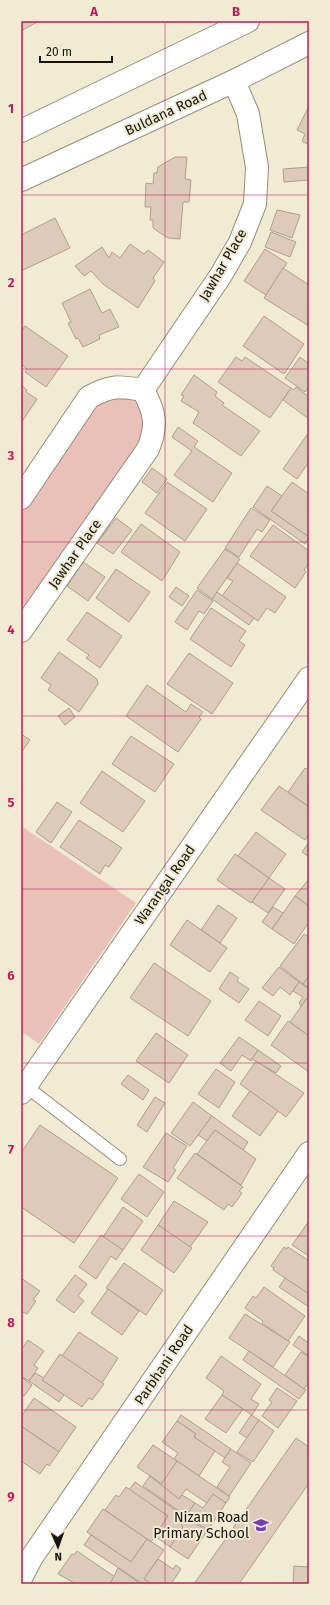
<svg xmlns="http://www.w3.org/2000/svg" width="330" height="1605" font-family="'Fira Sans',sans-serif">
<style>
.green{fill:#e9c1b8}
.building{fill:#ddcab9;stroke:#af9d8d}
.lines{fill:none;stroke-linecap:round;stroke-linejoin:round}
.lane-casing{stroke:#948e79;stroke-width:14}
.street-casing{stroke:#948e79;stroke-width:24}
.lane{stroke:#fff;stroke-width:12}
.street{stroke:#fff;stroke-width:22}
.grid{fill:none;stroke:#c2185b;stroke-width:1;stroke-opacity:0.55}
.labels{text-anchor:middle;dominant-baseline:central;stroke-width:4;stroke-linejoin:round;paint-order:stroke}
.street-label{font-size:14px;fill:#16140c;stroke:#f1ebd4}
.poi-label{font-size:14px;fill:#16140c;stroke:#f1ebd4;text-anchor:end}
.neatline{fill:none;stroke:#c2185b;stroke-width:1.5}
.grid-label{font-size:13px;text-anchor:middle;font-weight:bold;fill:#c2185b}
</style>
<rect width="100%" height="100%" fill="#f1ebd4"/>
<g class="green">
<path d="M106,398C139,398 145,401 148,434L21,620V514L94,405Z"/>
<path d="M21,826L136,903L39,1044L21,1031Z"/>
</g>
<g class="building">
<path d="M21,21H39L21,31Z"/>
<path d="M309,106V145L302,141L305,134L297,130Z"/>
<path d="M175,157H187L185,179L191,180L189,202H183L180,239L168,238L153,228V220H150L151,207H145L146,183L153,184L154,173H157L158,167Z"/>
<path d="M309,167V180L284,182L283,169Z"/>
<path d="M277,210L300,215L292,238L270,230Z"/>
<path d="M55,218L70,248L21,271V235Z"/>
<path d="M271,232L296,242L290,257L265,247Z"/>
<path d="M130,244L144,254L148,250L164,262L153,278L155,281L138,308L103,284L91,271L84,276L75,266L102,247L109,258L112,252L120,258Z"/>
<path d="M265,249L287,263L266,295L244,281Z"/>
<path d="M283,268L309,285V326L264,298Z"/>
<path d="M90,289L102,313L110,309L119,327L99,335L100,339L83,347L78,338L76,339L68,323L71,322L62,303Z"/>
<path d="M264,316L304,344L284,374L243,346Z"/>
<path d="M25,326L68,356L46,387L25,372L27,369L21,364V332Z"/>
<path d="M236,357L242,361L245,357L291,388L270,418L218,382Z"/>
<path d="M300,357L309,364V387L305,392L285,378Z"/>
<path d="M194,375L217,392L215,396L224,403L222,405L260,431L241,456L193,423L199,412L181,401L184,396L181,395Z"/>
<path d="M21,385L27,390L26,392L37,399L21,423Z"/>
<path d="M296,387L309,397V419L283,400L291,388L294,390Z"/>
<path d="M178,427L198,441L194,447L232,473L213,502L174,475L192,451L172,437Z"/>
<path d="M309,432V462L297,479L283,469Z"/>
<path d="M152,468L167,479L157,493L142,482Z"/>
<path d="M167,482L207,509L185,541L145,513Z"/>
<path d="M292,482L309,494V537L271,511Z"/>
<path d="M267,486L282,496L271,511L309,537L305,544L253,507Z"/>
<path d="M251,508L270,520L262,532L257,529L239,557L225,548Z"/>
<path d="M116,518L132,530L113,554L97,543Z"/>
<path d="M141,524L180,552L162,581L121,552Z"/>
<path d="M273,525L309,551V563L304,570L306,572L295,588L250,556Z"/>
<path d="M225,549L240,559L212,599L197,588Z"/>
<path d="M83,562L105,577L88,601L67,586Z"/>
<path d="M237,563L286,597L275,613L267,608L258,621L222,596L233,581L227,578Z"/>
<path d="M116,569L150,592L129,622L96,598Z"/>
<path d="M176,587L189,596L182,606L169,597Z"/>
<path d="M197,590L213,601L204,614L199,611L187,630L175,622Z"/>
<path d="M217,592L254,618L249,625L212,599Z"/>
<path d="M211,608L246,631L239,641L245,645L231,667L190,639Z"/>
<path d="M87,612L122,636L100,668L86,658L89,655L67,640Z"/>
<path d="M59,652L97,679L98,684L79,712L48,690L51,685L41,678Z"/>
<path d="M189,653L233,683L212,714L167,684Z"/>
<path d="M147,685L186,712L191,704L203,712L199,717L201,719L178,752L126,716Z"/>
<path d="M69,708L75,717L65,725L58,716Z"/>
<path d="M21,734L30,740L21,753Z"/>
<path d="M131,736L174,764L155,792L112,764Z"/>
<path d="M305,768L309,770L308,806L288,792Z"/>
<path d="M102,771L145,801L123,832L80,803Z"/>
<path d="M279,786L309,807V834L305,840L261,810Z"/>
<path d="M57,802L72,812L51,843L36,832Z"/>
<path d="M79,820L122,848L109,867L105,865L100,874L60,847Z"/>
<path d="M256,832L286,854L269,878L238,856Z"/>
<path d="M309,842V857L302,852Z"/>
<path d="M235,854L269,878L251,903L217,880Z"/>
<path d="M269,878L285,889L268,913L252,902Z"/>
<path d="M309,879V906L295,896Z"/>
<path d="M295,896L309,906V922L294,944L272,929Z"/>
<path d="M218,905L237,918L220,943L201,930Z"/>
<path d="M273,907L283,913L272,929L262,922Z"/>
<path d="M187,920L227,948L210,972L170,945Z"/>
<path d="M304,934L309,937V976L303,984L280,966Z"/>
<path d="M154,963L211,1001L188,1036L130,998Z"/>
<path d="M279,967L299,982L290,995L280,987L273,996L262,988Z"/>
<path d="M230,972L239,978L237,981L249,989L239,1003L219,989Z"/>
<path d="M309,976V988L303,984Z"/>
<path d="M299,982L309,989V999L307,998L301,1006L299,1003L303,997L293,991Z"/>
<path d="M307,998L309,999V1036L290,1022Z"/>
<path d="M259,1001L281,1016L268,1036L245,1020Z"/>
<path d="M288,1021L309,1036V1072L271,1045Z"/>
<path d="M156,1033L188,1055L169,1083L136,1061Z"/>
<path d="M239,1037L258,1050L251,1061L242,1055L231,1071L220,1063Z"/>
<path d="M258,1050L281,1066L276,1073L252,1059Z"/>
<path d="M256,1061L304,1093L286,1117L240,1084Z"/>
<path d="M216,1069L235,1082L219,1108L198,1094Z"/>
<path d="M128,1075L149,1090L143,1100L121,1084Z"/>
<path d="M250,1091L278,1111L260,1136L232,1116Z"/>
<path d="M155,1097L165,1103L147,1132L137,1125Z"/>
<path d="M193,1102L212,1116L190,1146L171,1133Z"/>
<path d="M212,1116L248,1142L243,1150L215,1130L207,1141L198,1135Z"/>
<path d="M40,1125L118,1178L74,1243L21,1207V1153Z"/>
<path d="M215,1130L256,1159L241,1185L197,1154Z"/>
<path d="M166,1133L187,1146L173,1168L176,1170L168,1182L143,1167Z"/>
<path d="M195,1153L243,1187L239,1191L242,1193L232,1207L228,1204L224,1210L177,1178Z"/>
<path d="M139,1174L164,1192L147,1217L121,1199Z"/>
<path d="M174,1201L208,1222L190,1247L158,1225Z"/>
<path d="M123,1207L143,1221L123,1250L103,1237Z"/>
<path d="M309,1221V1256L292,1245Z"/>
<path d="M158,1225L192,1248L174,1273L141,1250Z"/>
<path d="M101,1235L123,1250L116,1260L111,1256L96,1279L79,1267Z"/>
<path d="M284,1247L287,1249L288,1247L309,1261V1294L273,1270L274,1268L271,1266Z"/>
<path d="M124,1263L163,1290L146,1315L106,1288Z"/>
<path d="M75,1275L87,1284L78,1296L84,1301L74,1313L56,1300Z"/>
<path d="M21,1278L40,1291L33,1300L36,1301L27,1314L21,1311Z"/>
<path d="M285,1278L309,1294V1307L279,1287Z"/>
<path d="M264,1287L305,1316L288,1341L262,1323L263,1321L245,1308L253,1296L256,1298Z"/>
<path d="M108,1289L139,1311L122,1335L91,1313Z"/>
<path d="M245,1314L290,1342L273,1367L229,1338Z"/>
<path d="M79,1332L118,1358L102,1383L62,1356Z"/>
<path d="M299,1336L307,1342L309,1340V1356L293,1345Z"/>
<path d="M28,1340L44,1351L34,1365L38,1368L29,1381L21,1376V1350Z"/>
<path d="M249,1351L306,1390L299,1399L243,1360Z"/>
<path d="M301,1352L309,1357V1383L304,1389L285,1375Z"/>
<path d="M60,1354L104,1384L92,1400L89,1398L82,1407L42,1380Z"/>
<path d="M221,1356L261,1384L251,1399L259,1404L252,1415L222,1395L224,1391L206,1378Z"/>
<path d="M35,1373L44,1378L42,1380L64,1395L59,1402L29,1381Z"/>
<path d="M21,1377L32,1385L24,1396L21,1394Z"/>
<path d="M277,1388L297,1401L278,1428L262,1416L272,1402L269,1400Z"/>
<path d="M222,1395L243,1409L226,1433L205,1419Z"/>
<path d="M34,1398L76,1427L59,1452L21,1426V1417Z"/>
<path d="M181,1415L231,1449L225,1458L194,1437L196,1434L177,1421Z"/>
<path d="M251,1415L259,1420L247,1438L239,1433Z"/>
<path d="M259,1420L274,1431L253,1462L237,1452Z"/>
<path d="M177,1421L196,1434L194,1437L215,1451L199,1476L174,1459L178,1453L162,1442Z"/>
<path d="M21,1426L59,1452L49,1466L47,1464L40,1474L21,1461Z"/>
<path d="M296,1438L309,1447V1483L239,1584H194Z"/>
<path d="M153,1445L177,1461L162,1484L137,1467Z"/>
<path d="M231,1449L251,1463L229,1496L217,1487L230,1467L222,1462Z"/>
<path d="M177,1461L230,1497L226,1503L213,1494L207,1503L186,1489L179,1499L160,1486Z"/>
<path d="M150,1476L179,1499L182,1495L195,1503L186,1516L143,1486Z"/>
<path d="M135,1482L186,1517L181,1525L183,1527L170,1547L155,1536L168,1516L129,1490Z"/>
<path d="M126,1487L168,1516L151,1542L105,1510L116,1495L119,1497Z"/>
<path d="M213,1494L226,1503L208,1530L186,1516L195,1503L203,1508Z"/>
<path d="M103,1509L147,1539L131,1562L87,1532Z"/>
<path d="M186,1517L207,1531L188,1559L170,1547L183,1527L181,1525Z"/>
<path d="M91,1535L131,1562L147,1539L164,1550L144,1579L152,1584H143L84,1545Z"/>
<path d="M77,1551L115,1577L110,1584H76L58,1574L72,1554L74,1555Z"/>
<path d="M158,1559L173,1569L176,1565L181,1569L171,1584H152L144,1579Z"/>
<path d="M294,1566L309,1567V1584H293Z"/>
<path d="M118,1568L138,1582L137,1584H110Z"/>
</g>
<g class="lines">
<defs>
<path id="lane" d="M23,1084L120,1159"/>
<g id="street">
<path d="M21,131L248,21"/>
<path d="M21,180L234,81L309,43"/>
<path d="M143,390L221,275L240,242L255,204L257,167L248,114L234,81"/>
<path d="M21,498L89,397C112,385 118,386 143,390"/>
<path d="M21,631L148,449C158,425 155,412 143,390"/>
<path d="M21,1093L309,678"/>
<path d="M21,1578L32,1557L309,1153"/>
</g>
</defs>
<use href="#lane" class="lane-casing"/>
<use href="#street" class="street-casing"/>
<use href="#lane" class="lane"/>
<use href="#street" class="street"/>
</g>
<path class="grid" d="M165,21V1584M21,195H309M21,369H309M21,542H309M21,716H309M21,889H309M21,1063H309M21,1236H309M21,1410H309"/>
<defs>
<symbol id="school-bare" viewBox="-9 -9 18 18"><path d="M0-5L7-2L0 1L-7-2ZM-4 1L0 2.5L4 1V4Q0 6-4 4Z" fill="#753eb5" stroke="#f1ebd4" stroke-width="2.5" paint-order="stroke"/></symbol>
</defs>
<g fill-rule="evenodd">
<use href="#school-bare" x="250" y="1514" width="22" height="22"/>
</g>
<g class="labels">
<g class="street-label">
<text transform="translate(166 113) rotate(-25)">Buldana Road</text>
<text transform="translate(223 265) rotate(-60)">Jawhar Place</text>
<text transform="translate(75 554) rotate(-55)">Jawhar Place</text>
<text transform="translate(165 885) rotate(-55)">Warangal Road</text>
<text transform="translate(164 1365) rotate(-56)">Parbhani Road</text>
</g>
<g class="poi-label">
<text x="249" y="1517">Nizam Road<tspan x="249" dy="16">Primary School</tspan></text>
</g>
</g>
<rect width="330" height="1605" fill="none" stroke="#f1ebd4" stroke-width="44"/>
<g transform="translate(58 1547) rotate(178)" stroke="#f1ebd4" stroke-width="3" paint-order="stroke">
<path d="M0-3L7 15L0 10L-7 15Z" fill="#16140c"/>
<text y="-6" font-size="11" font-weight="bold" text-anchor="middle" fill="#16140c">N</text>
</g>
<path d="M40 56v6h72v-6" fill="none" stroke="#16140c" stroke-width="2"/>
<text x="46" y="56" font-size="12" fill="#16140c" stroke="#f1ebd4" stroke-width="3" paint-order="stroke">20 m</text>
<rect x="22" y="22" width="286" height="1561" class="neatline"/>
<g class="grid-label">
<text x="94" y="16">A</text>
<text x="236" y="16">B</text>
<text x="11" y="113">1</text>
<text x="11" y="287">2</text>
<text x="11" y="460">3</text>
<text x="11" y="634">4</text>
<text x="11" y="807">5</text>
<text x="11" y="980">6</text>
<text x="11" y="1154">7</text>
<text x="11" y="1327">8</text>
<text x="11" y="1501">9</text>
</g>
</svg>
